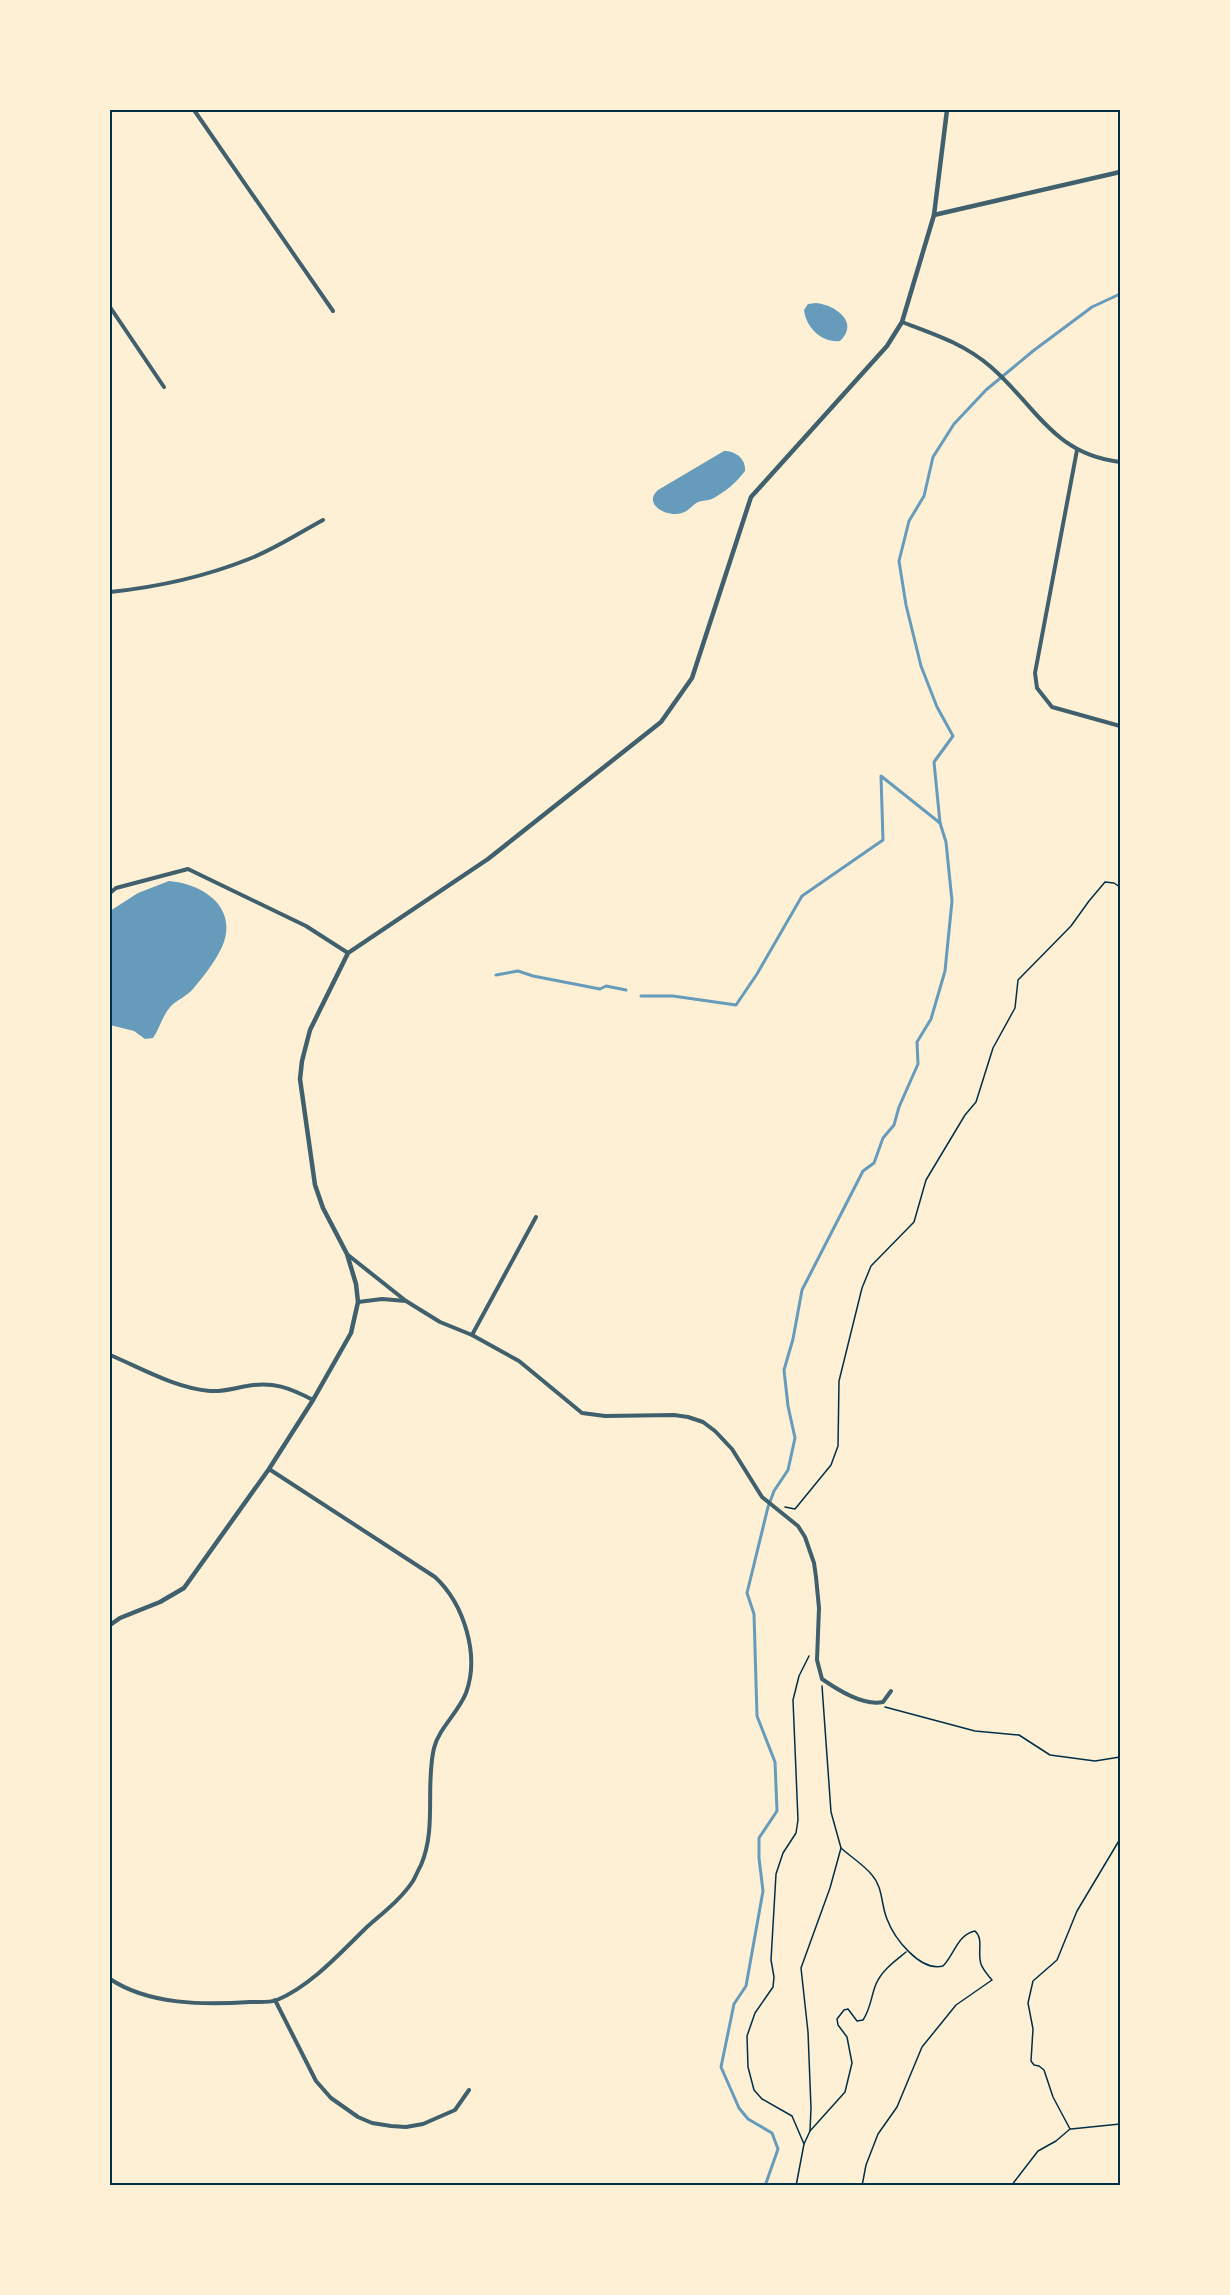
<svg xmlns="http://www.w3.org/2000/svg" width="1230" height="2295" font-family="'Noto Sans',sans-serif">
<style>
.water{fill:#669bbc}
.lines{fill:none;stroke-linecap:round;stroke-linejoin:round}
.stream{stroke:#669bbc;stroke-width:3}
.path{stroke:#003049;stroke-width:1.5}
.minor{stroke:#3f606c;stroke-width:4}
.tertiary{stroke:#3f606c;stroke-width:4.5}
.neatline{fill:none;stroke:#003049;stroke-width:2}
</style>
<rect width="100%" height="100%" fill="#fdf0d5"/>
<g class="water">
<path d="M816,303C835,305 860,322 840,341C821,343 806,327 804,310L808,304Z"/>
<path d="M724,451C736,451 746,459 745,471C736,483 725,492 712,499C707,501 703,500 698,502C692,505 689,511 682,513C667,518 642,504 658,490Z"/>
<path d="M169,881C204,884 239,908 222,947C215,962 203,977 193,989C187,996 177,1000 171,1006C162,1016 160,1028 153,1038L145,1039L134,1031L110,1025V911L138,893Z"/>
</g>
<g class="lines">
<g class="stream">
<path d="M496,975L518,971L533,976L600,989L606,986L626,990"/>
<path d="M641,996H673L736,1005L757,974L802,896L883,840L881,776L940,823"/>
<path d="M765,2186L778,2149L772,2133L748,2119L739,2108L721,2067L734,2004L746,1986L763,1891L759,1858V1838L777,1811L775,1762L757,1716L754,1614L747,1593L768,1507L774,1491L788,1470L795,1438L788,1406L784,1370L793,1339L802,1290L863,1171L874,1163L883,1138L894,1125L899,1107L918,1064L917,1042L931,1019L945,971L952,901L946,842L940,823L934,762L953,736L937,707L921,666L906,605L899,561L909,521L924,496L933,457L954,424L986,390L1033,351L1092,307L1120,294"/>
</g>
<g class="path">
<path d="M785,1507L795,1509L831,1465L838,1446L839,1381L862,1288L871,1266L914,1222L926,1180L965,1115L976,1102L993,1048L1015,1008L1018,980L1071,926L1089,901L1105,882L1114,883L1120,887"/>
<path d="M885,1707L975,1731L1019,1735L1050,1755L1095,1761L1120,1757"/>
<path d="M841,1848C851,1857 864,1865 872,1875C883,1887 881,1905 887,1919C894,1938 920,1972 943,1966C954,1955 958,1934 975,1931C984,1939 977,1952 981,1964C983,1970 988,1975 992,1980L956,2005L922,2047L897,2107L878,2134L866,2165L862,2186"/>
<path d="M1070,2129L1053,2097L1044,2070L1039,2066L1034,2065L1031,2061L1033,2029L1028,2003L1033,1981L1057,1960L1077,1911L1120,1839"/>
<path d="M1071,2129L1120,2124"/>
<path d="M810,2131L845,2092L852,2063L847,2037L838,2025L837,2019L844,2010L848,2009L857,2021L863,2020C871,2008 871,1996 876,1984C882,1970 895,1961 906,1952"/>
<path d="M804,2144L792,2116L762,2099L754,2090L748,2067L747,2036L755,2013L773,1987L774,1977L771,1960L776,1874L783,1853L796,1833L798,1820L793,1700L799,1676L809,1656"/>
<path d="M796,2186L804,2144L810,2131L811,2108L808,2032L801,1968L830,1888L841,1848L831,1812L822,1686"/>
<path d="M1011,2186L1038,2151L1056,2141L1070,2129"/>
</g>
<g class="minor">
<path d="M194,110L333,311"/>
<path d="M110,307L164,387"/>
<path d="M902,322C934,334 965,344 991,367C1037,407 1053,454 1120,462"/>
<path d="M1077,450L1035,673L1037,688L1052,707L1120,726"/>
<path d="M110,592C158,587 204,577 249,559C275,549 299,533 323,520"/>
<path d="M110,893L116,888L188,869L306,926L348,953"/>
<path d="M348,1255L406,1301"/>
<path d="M358,1302L382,1299L406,1301L440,1322L472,1335L519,1361L582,1413L605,1416L674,1415L688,1417L703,1422L715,1431L732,1449L762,1497L798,1526L805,1537L814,1563L816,1577L819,1608L817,1660L822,1679C838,1690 863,1706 883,1702L891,1691"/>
<path d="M472,1335L536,1217"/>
<path d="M110,1355C141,1368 175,1388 210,1391C223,1392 235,1388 247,1386C273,1381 290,1388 313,1400"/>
<path d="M110,1979C149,2005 204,2005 250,2002C258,2002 269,2003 277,2000C312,1985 341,1952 368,1926C384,1912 401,1899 413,1881C416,1876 418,1870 421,1865C437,1828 425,1786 434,1748C439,1728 458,1713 466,1693C480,1655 464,1604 435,1577L269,1469"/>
<path d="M275,2000L316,2081L331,2098L358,2117L372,2123L391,2126L406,2127L423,2124L455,2110L469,2090"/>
</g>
<g class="tertiary">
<path d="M934,215L1120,172"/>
<path d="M110,1625L120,1618L160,1602L184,1588L269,1469L313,1400L351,1333L358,1302L356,1284L347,1254L323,1208L315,1185L300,1079L302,1061L310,1030L348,953L488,859L661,722L692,678L751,497L887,346L902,322L934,215L947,110"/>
</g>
</g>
<rect width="1230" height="2295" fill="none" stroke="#fdf0d5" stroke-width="222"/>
<rect x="111" y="111" width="1008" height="2073" class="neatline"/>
</svg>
